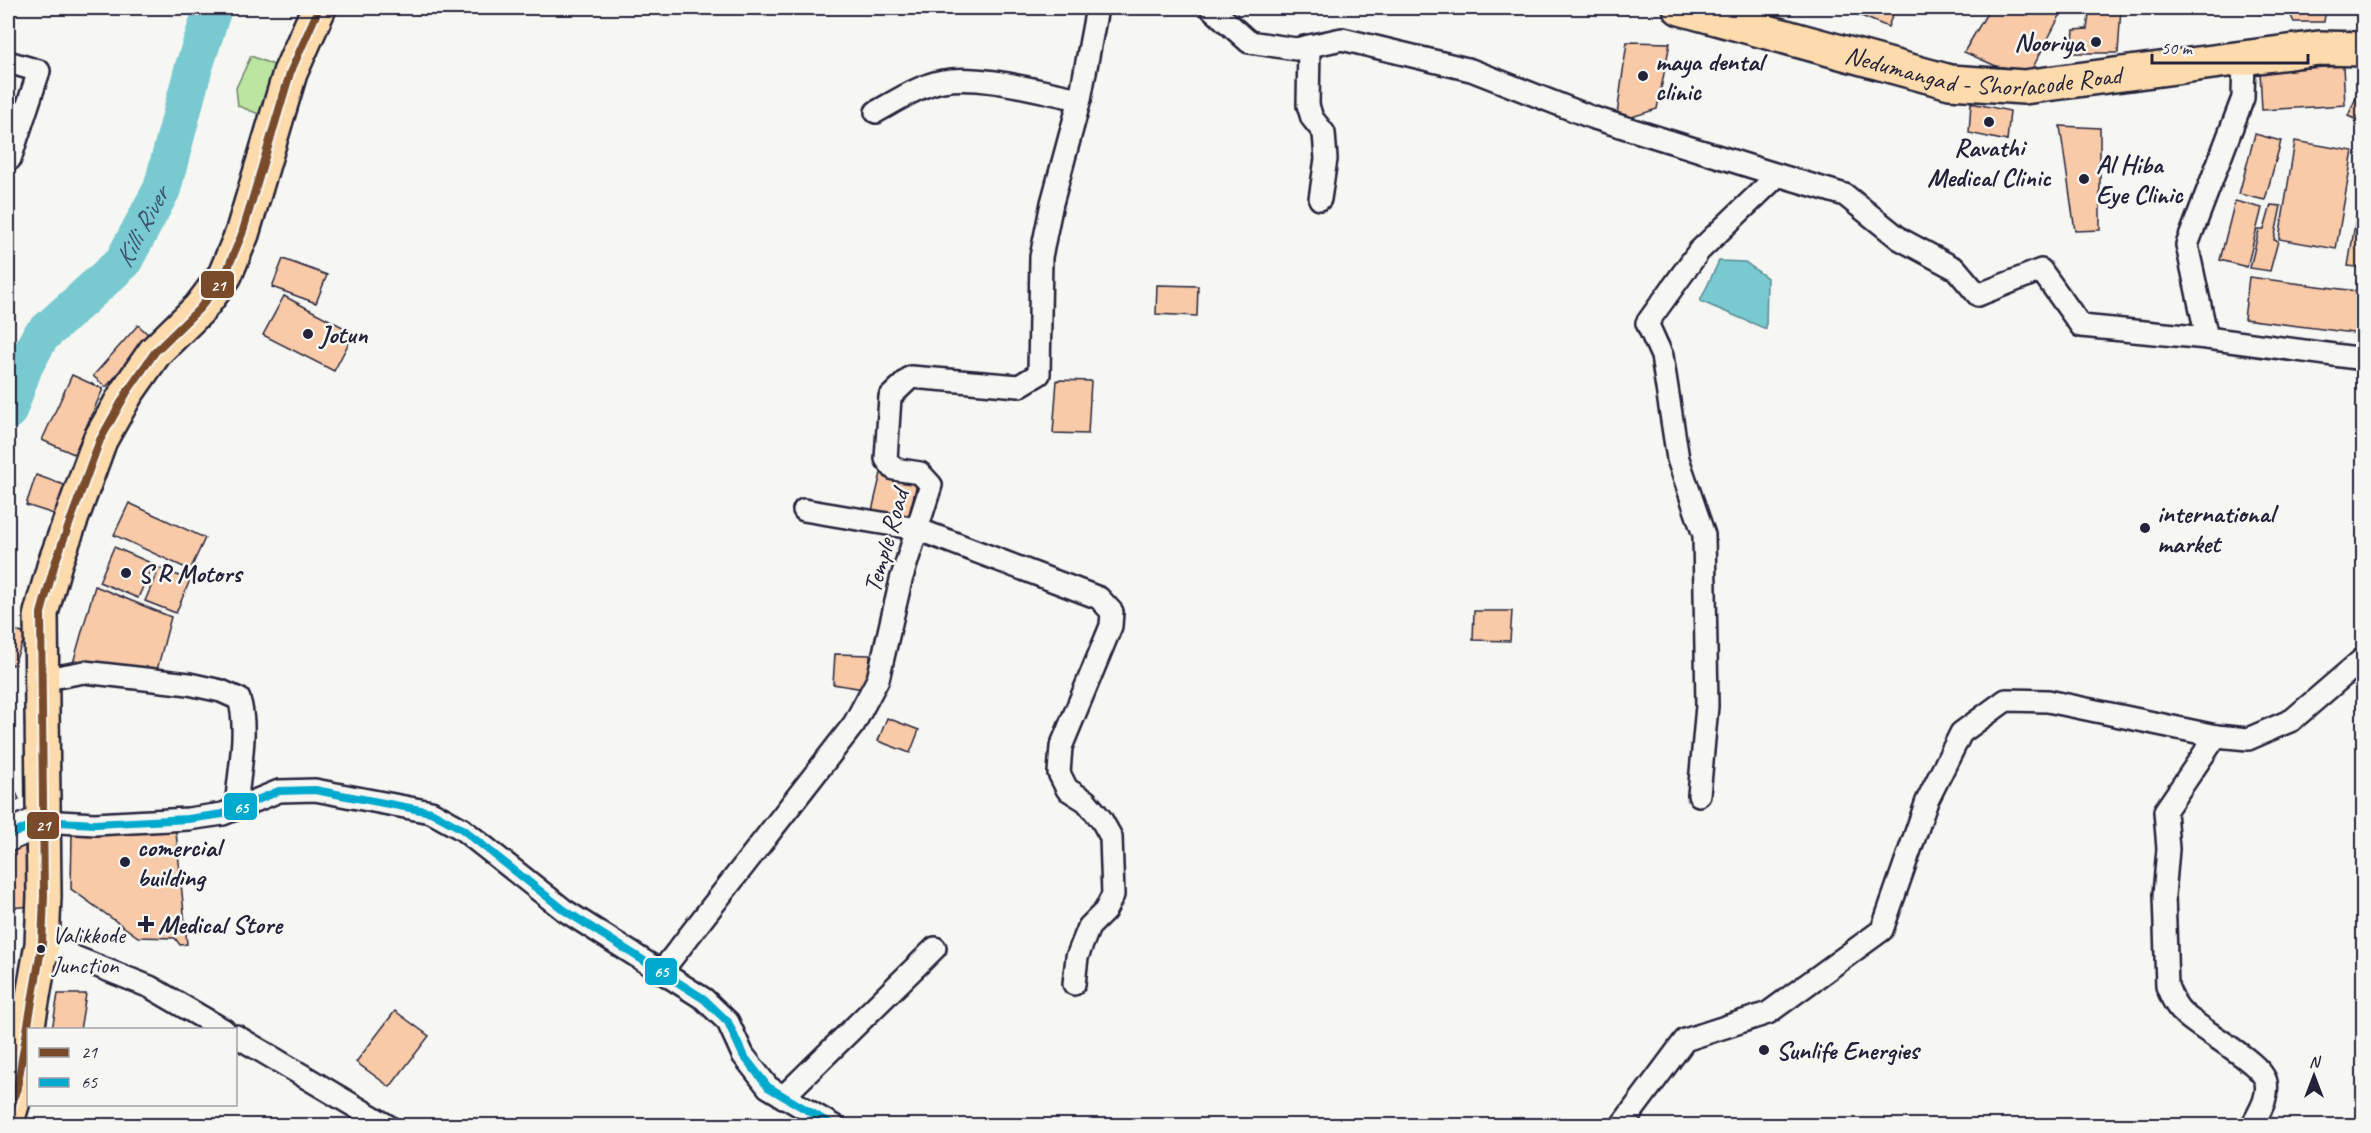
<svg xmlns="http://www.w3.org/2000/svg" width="2371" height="1133" font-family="Caveat,sans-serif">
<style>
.green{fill:#bce5a1;stroke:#6f846e;stroke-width:1.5}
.water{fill:#79cad0;stroke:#568794;stroke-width:1.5}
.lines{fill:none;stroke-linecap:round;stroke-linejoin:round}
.river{stroke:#79cad0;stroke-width:38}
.building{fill:#f8caa7;stroke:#22223b;stroke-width:1.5}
.street-casing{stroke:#22223b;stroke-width:26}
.secondary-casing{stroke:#22223b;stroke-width:34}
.primary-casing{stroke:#22223b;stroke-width:38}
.street{stroke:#f6f6f2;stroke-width:21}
.secondary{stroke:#f6f6f2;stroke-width:30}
.primary{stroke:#fedbac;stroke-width:33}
.bus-1-casing{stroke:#f6f6f2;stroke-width:12}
.bus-2-casing{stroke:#f6f6f2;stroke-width:12}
.bus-1{stroke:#7a4b2a;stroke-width:8}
.bus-2{stroke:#00a9ce;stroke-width:8}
.poi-dot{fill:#22223b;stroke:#f6f6f2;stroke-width:2}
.labels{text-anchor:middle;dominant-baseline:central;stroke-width:5;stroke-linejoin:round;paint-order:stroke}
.bus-label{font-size:24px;fill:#22223b;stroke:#f6f6f2;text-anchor:start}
.poi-label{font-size:26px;font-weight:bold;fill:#22223b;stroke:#f6f6f2;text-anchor:start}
.street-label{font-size:26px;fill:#22223b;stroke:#f6f6f2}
.water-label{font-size:27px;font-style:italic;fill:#3c5468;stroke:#f6f6f2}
.line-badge{stroke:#f6f6f2;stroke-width:2}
.badge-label{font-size:16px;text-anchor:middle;font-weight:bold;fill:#fff}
</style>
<rect width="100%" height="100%" fill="#f6f6f2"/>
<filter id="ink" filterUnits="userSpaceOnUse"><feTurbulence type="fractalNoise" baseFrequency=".0167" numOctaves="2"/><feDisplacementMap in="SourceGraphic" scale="12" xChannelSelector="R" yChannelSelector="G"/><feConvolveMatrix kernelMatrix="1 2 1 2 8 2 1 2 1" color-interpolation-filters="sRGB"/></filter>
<g filter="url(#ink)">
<path class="green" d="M251,56L276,66L259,114L238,106L236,88Z"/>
<path class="water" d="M1719,261L1745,262L1767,278L1766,329L1700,301Z"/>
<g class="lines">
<path class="river" id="s1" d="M8,411L24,366L40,337L123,262L162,189L193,70L213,8"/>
</g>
<g class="building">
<path d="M1842,8H1895L1888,27Z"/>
<path d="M1990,8H2064L2031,71L1996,66L1964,52Z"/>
<path d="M2090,8H2121L2118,53H2072L2074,30L2087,29Z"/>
<path d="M2287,8H2326L2324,22H2294Z"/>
<path d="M1627,42L1670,43L1657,109L1616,122Z"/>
<path d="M2343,66L2345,105L2262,110L2260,71Z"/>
<path d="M2364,79V123L2348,116Z"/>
<path d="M1971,103L2010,111L2007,141L1969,133Z"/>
<path d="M2060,126L2100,128V230L2075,231Z"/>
<path d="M2255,134L2281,141L2265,200L2239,194Z"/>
<path d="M2295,141L2353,151L2336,249L2279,239Z"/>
<path d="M2361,188L2364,189V268L2348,266Z"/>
<path d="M2235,201L2262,208L2247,267L2220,260Z"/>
<path d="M2271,205L2281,206L2274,240L2278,241L2270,271L2250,268L2259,230H2264Z"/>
<path d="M283,259L327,275L316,303L272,287Z"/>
<path d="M2249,277L2364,292L2361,334L2244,319Z"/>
<path d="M1157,285L1198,286L1197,316L1156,314Z"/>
<path d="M284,296L354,333L334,371L263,335Z"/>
<path d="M138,325L151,337L106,387L93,376Z"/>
<path d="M72,375L103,389L74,454L42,440Z"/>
<path d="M1057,380L1091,381L1088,434L1053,433Z"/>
<path d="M881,473L918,480L907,522L871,515Z"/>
<path d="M36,475L67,486L57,515L26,505Z"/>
<path d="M129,503L205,538L190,570L114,535Z"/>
<path d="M114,547L153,564L138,598L99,582Z"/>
<path d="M159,568L190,580L176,613L145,601Z"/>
<path d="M95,586L171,617L156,674L73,663Z"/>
<path d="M1474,611H1512L1510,641L1473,640Z"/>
<path d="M8,627L26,635L13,665L8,663Z"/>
<path d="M835,654L870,655V690L833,684Z"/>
<path d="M8,701L14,740L8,741Z"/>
<path d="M887,718L919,730L910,753L878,741Z"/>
<path d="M8,776L19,799L8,805Z"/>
<path d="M172,825L176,832L187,944L180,945L175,938L138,937L71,889L72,834H92L99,828Z"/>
<path d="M25,844L27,875L34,888V906L8,908V855Z"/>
<path d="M58,994H86L80,1030H52Z"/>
<path d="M395,1011L429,1036L390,1087L356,1062Z"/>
</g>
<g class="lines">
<defs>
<g id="street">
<path d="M1211,8L1249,42L1296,49L1342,39L1471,70L1591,117L1778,175"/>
<path d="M1309,46L1308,105L1312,118L1324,133L1326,159L1320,199"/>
<path d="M2244,57L2243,98L2187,245L2207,338L2364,359"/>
<path d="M8,62L39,71L10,159L8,158"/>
<path d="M876,112C896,101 920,85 943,81C981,74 1042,92 1080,99"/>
<path d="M804,510L917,529L1099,598L1112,612L1111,626L1061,747L1059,773L1067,789L1086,801L1101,819L1111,837L1113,895L1105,911L1089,927L1077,957L1074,984"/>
<path d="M41,680L84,672L189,684L221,691L239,699C249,729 238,777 236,809"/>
<path d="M2216,736L2165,811L2168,849L2164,895L2167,986C2171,996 2175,1006 2184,1014C2200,1030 2262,1062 2266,1082C2269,1098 2259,1112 2252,1126"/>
<path d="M1699,795L1707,706L1704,535L1678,459L1662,356L1647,323L1699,251L1778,175L1845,195L1900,239L1956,269L1978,295L2041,270L2081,326L2207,338"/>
<path d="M41,821L95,824L188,819L223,814L279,791L315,790L431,812L462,829L564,910L704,999L728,1022L743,1055L768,1087L834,1126"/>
<path d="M42,944L150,987L224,1030"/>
<path d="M661,972L854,724L878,679L901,580L931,485L920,473L894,469L886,459L890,397L911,377L1019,386L1039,374L1041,257L1052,203L1080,99L1097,8"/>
<path d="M236,1036L388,1126"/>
<path d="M783,1097L935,948"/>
<path d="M1621,1126L1685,1040L1768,1013L1882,930L1927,801L1961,733L2006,700L2048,701L2216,736L2248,739L2292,720L2364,658"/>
</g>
<path id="secondary" d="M8,836L41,821"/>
<g id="primary">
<path id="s2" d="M1680,8L1950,82L2024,87L2319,48L2364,49"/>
<path d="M8,1118L17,1088L42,944L44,896L41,613L55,563L100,440L127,392L155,352L200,308L225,275L242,234L290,73L319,8"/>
</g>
</defs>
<use href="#street" class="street-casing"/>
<use href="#secondary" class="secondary-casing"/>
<use href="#primary" class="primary-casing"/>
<use href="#street" class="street"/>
<use href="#secondary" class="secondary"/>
<use href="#primary" class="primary"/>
<defs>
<path id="bus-1" d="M8,1118L17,1088L42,944L44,896L41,613L55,563L100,440L127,392L155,352L200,308L225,275L242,234L290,73L319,8"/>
<path id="bus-2" d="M8,836L41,821L95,824L188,819L223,814L279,791L315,790L431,812L462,829L564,910L704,999L728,1022L743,1055L768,1087L834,1126"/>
</defs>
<use href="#bus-1" class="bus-1-casing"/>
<use href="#bus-2" class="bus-2-casing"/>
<use href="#bus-1" class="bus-1"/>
<use href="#bus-2" class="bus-2"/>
</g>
</g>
<g class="poi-dot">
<circle cx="2096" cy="42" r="6"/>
<circle cx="1643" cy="76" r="6"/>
<circle cx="1989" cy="122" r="6"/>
<circle cx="2084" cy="179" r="6"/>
<circle cx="308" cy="334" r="6"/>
<circle cx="2145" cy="528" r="6"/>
<circle cx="126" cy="573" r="6"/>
<circle cx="125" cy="862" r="6"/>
<path d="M143 915h6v6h6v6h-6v6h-6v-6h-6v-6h6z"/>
<circle cx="41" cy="949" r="5"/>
<circle cx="1764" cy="1050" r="6"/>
</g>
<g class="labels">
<g class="bus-label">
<text x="52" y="935">Valikkode<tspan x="52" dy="30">Junction</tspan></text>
</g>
<g class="poi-label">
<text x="2084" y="42" text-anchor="end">Nooriya</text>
<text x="1655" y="61">maya dental<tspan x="1655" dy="30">clinic</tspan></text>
<text x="1989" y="147" text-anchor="middle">Ravathi<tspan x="1989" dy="30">Medical Clinic</tspan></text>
<text x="2096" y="164">Al Hiba<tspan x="2096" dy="30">Eye Clinic</tspan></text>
<text x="320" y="334">Jotun</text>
<text x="2157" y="513">international<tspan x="2157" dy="30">market</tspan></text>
<text x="138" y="573">S R Motors</text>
<text x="137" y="847">comercial<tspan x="137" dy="30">building</tspan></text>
<text x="158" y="924">Medical Store</text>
<text x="1776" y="1050">Sunlife Energies</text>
</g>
<g class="street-label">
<text stroke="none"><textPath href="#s2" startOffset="312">Nedumangad - Shorlacode Road</textPath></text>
<text transform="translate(886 541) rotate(-74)">Temple Road</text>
</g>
<g class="water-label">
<text stroke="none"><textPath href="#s1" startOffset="232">Killi River</textPath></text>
</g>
</g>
<g class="line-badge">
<rect x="200" y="270" width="35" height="29" rx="6" fill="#7a4b2a"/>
<rect x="223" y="792" width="35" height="29" rx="6" fill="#00a9ce"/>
<rect x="26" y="811" width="34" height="29" rx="6" fill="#7a4b2a"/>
<rect x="644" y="957" width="34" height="29" rx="6" fill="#00a9ce"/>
</g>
<g class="badge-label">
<text x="218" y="291">21</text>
<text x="241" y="813">65</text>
<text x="43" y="831">21</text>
<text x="661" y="977">65</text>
</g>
<rect width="2371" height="1133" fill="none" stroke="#f6f6f2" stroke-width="30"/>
<rect x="15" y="15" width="2341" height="1103" fill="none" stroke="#22223b" stroke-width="2" filter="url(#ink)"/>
<rect x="27" y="1028" width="210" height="78" fill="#f6f6f2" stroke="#a1a1a9" stroke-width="1.5"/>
<rect x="39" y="1048" width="30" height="9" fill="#7a4b2a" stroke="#a1a1a9" stroke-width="1.5"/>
<text x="81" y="1058" font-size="18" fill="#22223b">21</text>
<rect x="39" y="1078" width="30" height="9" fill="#00a9ce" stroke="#a1a1a9" stroke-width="1.5"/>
<text x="81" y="1088" font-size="18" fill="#22223b">65</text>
<g transform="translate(2314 1076)" stroke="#f6f6f2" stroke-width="4.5" paint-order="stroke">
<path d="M0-4.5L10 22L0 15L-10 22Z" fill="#22223b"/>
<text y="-9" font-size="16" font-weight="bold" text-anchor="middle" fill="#22223b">N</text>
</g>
<path d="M2152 54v9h156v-9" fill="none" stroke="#22223b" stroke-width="3"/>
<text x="2161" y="54" font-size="18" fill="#22223b" stroke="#f6f6f2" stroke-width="4.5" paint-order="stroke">50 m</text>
</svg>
